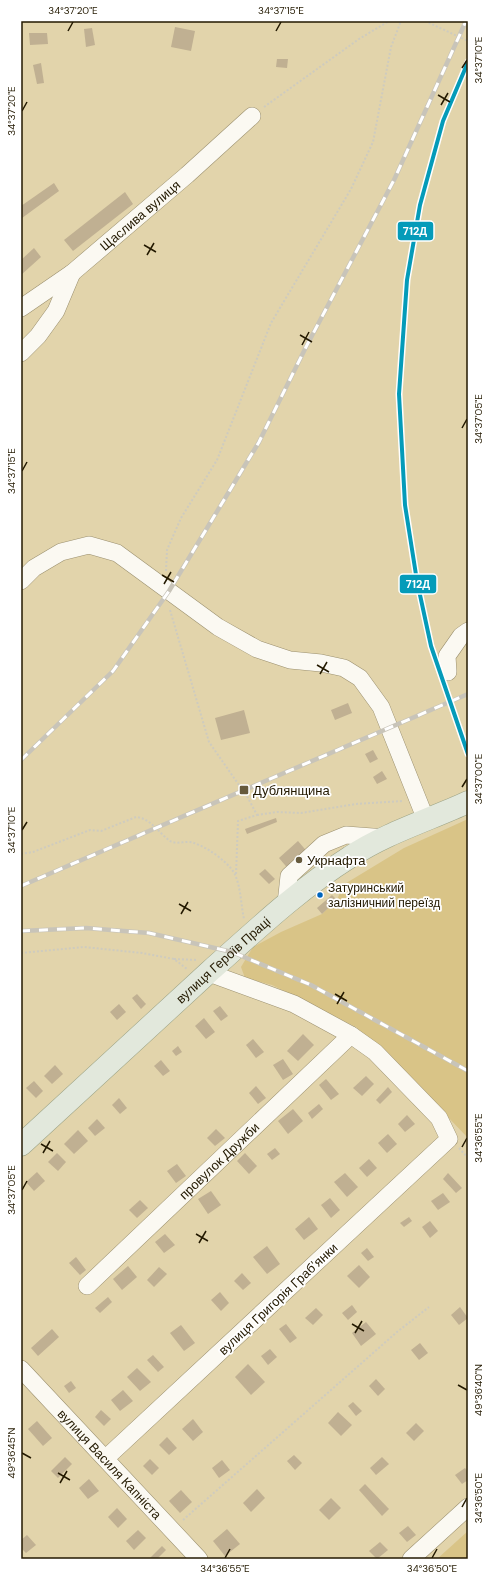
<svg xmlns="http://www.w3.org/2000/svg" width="489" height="1580" font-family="'DM Sans',sans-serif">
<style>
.green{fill:#d9c487}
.building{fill:#c0b092}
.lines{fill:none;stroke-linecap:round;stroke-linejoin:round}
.minor-casing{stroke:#9b906f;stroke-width:18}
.major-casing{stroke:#9da486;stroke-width:23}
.path{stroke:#cecbbf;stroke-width:2;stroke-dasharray:2 2;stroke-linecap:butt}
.minor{stroke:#fbf9f2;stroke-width:17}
.major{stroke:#e2e8dc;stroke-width:22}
.rail-casing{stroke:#c8c4b9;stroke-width:4.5}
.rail{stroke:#fff;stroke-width:3;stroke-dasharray:9;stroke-linecap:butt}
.rail-1-casing{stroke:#fff;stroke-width:7}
.rail-1{stroke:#049bb9;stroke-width:4}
.ticks{fill:none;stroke:#231900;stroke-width:1.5}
.poi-dot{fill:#665a3c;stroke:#fff;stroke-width:1.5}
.bus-dot{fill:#0065bd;stroke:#fff;stroke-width:1.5}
.labels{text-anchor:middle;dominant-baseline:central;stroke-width:3.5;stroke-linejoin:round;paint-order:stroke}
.bus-label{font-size:12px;fill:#231900;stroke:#fff;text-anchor:start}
.street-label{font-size:13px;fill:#231900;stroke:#fff}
.poi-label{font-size:13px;fill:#231900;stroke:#fff;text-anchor:start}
.line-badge{stroke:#fff;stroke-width:1.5}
.badge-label{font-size:11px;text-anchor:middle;font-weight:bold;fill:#fff}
.neatline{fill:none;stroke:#231900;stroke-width:1.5}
.ticks-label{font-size:10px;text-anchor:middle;fill:#231900}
</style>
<rect width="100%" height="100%" fill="#e2d4ab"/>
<g class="green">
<path d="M468,819V1138L421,1089L356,1027L272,985L245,978L241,967L253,947L281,932L322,914L337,900L343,885L404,848Z"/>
<path d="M468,1531V1559H437Z"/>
</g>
<g class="building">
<path d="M175,27L195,31L191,51L171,47Z"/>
<path d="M92,28L95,45L86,47L84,29Z"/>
<path d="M29,33H47L48,44L30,45Z"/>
<path d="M277,59H288L287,68L276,67Z"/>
<path d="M41,63L44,83L37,84L33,65Z"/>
<path d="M54,183L59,191L22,218L21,206Z"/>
<path d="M125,192L133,204L73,251L64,240Z"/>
<path d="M34,248L41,257L21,275V260Z"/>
<path d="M348,703L352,713L335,720L331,710Z"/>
<path d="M244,710L250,733L221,740L215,718Z"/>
<path d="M373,750L378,759L370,763L365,754Z"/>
<path d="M382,771L387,779L377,784L373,777Z"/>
<path d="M276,818L277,822L247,834L245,829Z"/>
<path d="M298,841L315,861L296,878L279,858Z"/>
<path d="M265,869L275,879L269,884L259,874Z"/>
<path d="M332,895L337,900L322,914L317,908Z"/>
<path d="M137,994L146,1004L141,1009L132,998Z"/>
<path d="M119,1004L126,1012L117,1020L110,1012Z"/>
<path d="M220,1006L228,1016L221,1021L213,1011Z"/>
<path d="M204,1018L215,1032L206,1039L195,1026Z"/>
<path d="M303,1034L314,1045L298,1061L287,1051Z"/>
<path d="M253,1039L264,1052L256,1058L246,1045Z"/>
<path d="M178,1046L182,1052L176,1056L172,1051Z"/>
<path d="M283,1059L293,1074L283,1080L273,1065Z"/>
<path d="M161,1060L170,1071L163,1076L154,1066Z"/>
<path d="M55,1065L63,1074L52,1084L44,1076Z"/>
<path d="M366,1076L374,1084L362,1096L353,1088Z"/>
<path d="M326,1079L339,1094L331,1100L319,1085Z"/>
<path d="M34,1081L43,1091L36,1098L26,1088Z"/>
<path d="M256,1086L266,1098L258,1104L249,1093Z"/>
<path d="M388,1087L392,1092L380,1104L376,1100Z"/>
<path d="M119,1098L127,1108L120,1114L112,1105Z"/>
<path d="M319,1104L323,1109L312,1119L308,1113Z"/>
<path d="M293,1109L303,1121L288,1134L278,1121Z"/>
<path d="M407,1115L415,1124L405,1132L398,1124Z"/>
<path d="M97,1119L105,1128L95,1136L88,1128Z"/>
<path d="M216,1129L225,1138L215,1146L207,1138Z"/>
<path d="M78,1130L88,1141L74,1154L64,1144Z"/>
<path d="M388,1134L397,1144L387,1153L378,1143Z"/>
<path d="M275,1148L280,1154L272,1160L267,1154Z"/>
<path d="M57,1153L66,1162L58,1171L48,1162Z"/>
<path d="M245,1153L257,1166L249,1174L237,1161Z"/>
<path d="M369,1159L377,1168L367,1177L359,1168Z"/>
<path d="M177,1164L186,1176L176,1183L167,1171Z"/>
<path d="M37,1172L45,1181L34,1191L26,1182Z"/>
<path d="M345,1173L358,1187L347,1197L334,1182Z"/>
<path d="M448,1173L462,1188L456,1193L443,1179Z"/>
<path d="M211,1191L221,1205L208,1214L198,1199Z"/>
<path d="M443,1193L450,1202L438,1210L431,1201Z"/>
<path d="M330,1198L340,1210L331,1218L321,1205Z"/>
<path d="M140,1200L148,1208L137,1218L129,1210Z"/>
<path d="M309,1217L318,1229L304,1240L295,1229Z"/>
<path d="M409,1217L412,1221L404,1227L400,1223Z"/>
<path d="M430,1221L438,1231L430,1238L422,1227Z"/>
<path d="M165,1234L175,1245L164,1253L155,1242Z"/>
<path d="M267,1246L280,1264L267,1274L253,1257Z"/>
<path d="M367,1248L374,1257L368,1261L361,1253Z"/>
<path d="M76,1257L86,1270L80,1275L69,1263Z"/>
<path d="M359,1265L370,1277L359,1288L347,1276Z"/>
<path d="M128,1266L137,1277L122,1290L113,1279Z"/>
<path d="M159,1267L167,1274L154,1287L147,1280Z"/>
<path d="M242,1273L251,1283L243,1290L234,1281Z"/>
<path d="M220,1292L229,1303L221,1311L211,1300Z"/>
<path d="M108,1297L112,1302L100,1313L95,1308Z"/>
<path d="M352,1305L357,1312L348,1320L342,1313Z"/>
<path d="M460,1307L468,1318L459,1325L451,1315Z"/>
<path d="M316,1308L323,1315L313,1325L305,1318Z"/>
<path d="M366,1322L376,1334L361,1346L352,1333Z"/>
<path d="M286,1324L297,1338L290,1343L279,1329Z"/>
<path d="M181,1325L195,1343L184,1351L170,1333Z"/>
<path d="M52,1329L59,1337L38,1356L31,1348Z"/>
<path d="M420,1343L428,1353L419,1360L411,1350Z"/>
<path d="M270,1349L277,1357L268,1365L261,1356Z"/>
<path d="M153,1355L164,1367L158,1372L147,1360Z"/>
<path d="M248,1364L265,1382L251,1395L235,1377Z"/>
<path d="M137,1368L151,1382L140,1391L127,1377Z"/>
<path d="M376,1379L385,1389L378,1396L369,1386Z"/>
<path d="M71,1381L76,1388L69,1393L64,1386Z"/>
<path d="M123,1390L133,1401L120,1411L111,1400Z"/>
<path d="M353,1402L362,1411L356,1416L348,1406Z"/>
<path d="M101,1410L111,1419L104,1426L95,1417Z"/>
<path d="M338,1412L352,1425L341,1436L328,1423Z"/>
<path d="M193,1419L203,1432L193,1441L182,1429Z"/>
<path d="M37,1421L52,1438L43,1446L28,1429Z"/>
<path d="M416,1423L424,1431L414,1441L406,1433Z"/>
<path d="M167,1437L177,1448L169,1455L159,1445Z"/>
<path d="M294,1455L302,1463L295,1470L287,1461Z"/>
<path d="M65,1457L72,1464L58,1478L51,1471Z"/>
<path d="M382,1457L389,1464L376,1475L370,1468Z"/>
<path d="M150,1459L159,1468L152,1475L143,1466Z"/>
<path d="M222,1460L230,1470L219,1478L212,1468Z"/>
<path d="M465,1468L468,1472V1480L462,1484L455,1475Z"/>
<path d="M89,1479L99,1491L88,1499L79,1488Z"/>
<path d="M365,1484L389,1509L382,1516L359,1490Z"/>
<path d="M257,1489L265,1498L251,1512L243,1503Z"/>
<path d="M181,1490L192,1502L180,1513L169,1501Z"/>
<path d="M331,1498L341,1508L329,1520L319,1510Z"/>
<path d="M117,1508L127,1519L118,1528L108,1517Z"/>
<path d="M408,1526L416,1535L407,1542L399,1533Z"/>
<path d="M227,1529L240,1544L225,1556L213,1541Z"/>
<path d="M138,1530L146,1538L134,1550L126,1541Z"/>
<path d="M27,1535L36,1545L26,1553L21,1548V1540Z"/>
<path d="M380,1542L388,1550L377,1559L369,1551Z"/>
<path d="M162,1546L166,1550L157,1559H149Z"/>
</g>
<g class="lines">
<defs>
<g id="minor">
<path id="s1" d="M21,308L72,273L187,175L252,116"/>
<path d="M21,353L38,336L56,311L72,273"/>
<path d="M21,581L34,568L61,552L89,545L117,553L218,627L257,649L290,660L321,663L344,668L360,678L381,707L426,820"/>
<path d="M448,672L447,656L461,636L468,631"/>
<path d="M286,904L289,876L324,844L346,835L386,838"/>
<path id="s2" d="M87,1286L351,1035"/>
<path id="s3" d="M21,1369L199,1559"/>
<path d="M106,1458L449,1139L439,1118L375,1052L351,1035L294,1004L209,973"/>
<path d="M411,1559L468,1507"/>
</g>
<g id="major">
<path id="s4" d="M21,1145C84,1087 147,1029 210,971C255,931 299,889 350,857C386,833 429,820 468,802"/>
</g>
</defs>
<use href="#minor" class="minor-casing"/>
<use href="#major" class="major-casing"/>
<g class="path">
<path d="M425,21L468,41"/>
<path d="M264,107L359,39L389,21"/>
<path d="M166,571L167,550L181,518L217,460L271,323L351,189L373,142L391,47L401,21"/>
<path d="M170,610L209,742L248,798L257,815L238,821L236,875"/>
<path d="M257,815L277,812L301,813L356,804L403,801"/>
<path d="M21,854L33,852L90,830L101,831L136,817C150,818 159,833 170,841C177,845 187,840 194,843C207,847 232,864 236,877C241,890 241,905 244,919"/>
<path d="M21,953L84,947L142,953L174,959L187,969"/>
<path d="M174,959L197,960"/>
<path d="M459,1148L468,1158"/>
<path d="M183,1520L397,1332L429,1307"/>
</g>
<use href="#minor" class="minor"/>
<use href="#major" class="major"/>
<defs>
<g id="rail">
<path d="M21,760L113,671L169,591L259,442L306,347L394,180L466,21"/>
<path d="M21,886L468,694"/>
<path d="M21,931L86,928L149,933L232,952L311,985L468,1071"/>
</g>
</defs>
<use href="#rail" class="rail-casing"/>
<use href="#rail" class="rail"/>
<defs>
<path id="rail-1" d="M468,62L443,121L420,205L407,280L399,394L405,505L417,581L431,646L468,754"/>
</defs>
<use href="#rail-1" class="rail-1-casing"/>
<use href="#rail-1" class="rail-1"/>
</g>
<path class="ticks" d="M68,31L73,22M276,31L281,22M462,68L467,60M438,95L450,102M441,105L448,93M22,111L27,102M144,245L156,252M147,255L154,243M300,335L312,342M302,345L309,332M462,428L467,419M22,471L27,462M162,575L174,582M164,584L171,572M317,665L329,672M320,674L327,662M462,787L467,779M22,830L27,822M179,904L191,911M181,914L188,902M335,994L347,1001M337,1004L344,992M41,1144L53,1151M462,1147L467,1138M43,1153L50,1141M22,1190L27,1181M196,1234L208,1241M199,1243L206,1231M352,1324L364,1331M355,1333L362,1321M458,1385L467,1390M22,1453L31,1458M58,1473L70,1480M60,1483L67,1471M462,1507L467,1498M225,1558L230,1549M432,1558L437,1549"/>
<g class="poi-dot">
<rect x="239" y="785" width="10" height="10" rx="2"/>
<circle cx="299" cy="860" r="4"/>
</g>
<circle class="bus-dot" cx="320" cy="895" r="3.5"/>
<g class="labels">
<g class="bus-label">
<text x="328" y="888">Затуринський<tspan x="328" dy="15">залізничний переїзд</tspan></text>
</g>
<g class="street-label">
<text stroke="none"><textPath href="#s1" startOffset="151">Щаслива вулиця</textPath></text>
<text stroke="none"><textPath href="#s4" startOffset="274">вулиця Героїв Праці</textPath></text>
<text stroke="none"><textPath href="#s2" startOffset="182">провулок Дружби</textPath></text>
<text transform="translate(278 1299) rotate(-43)">вулиця Григорія Грабʼянки</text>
<text stroke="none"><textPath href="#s3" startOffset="130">вулиця Василя Капніста</textPath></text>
</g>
<g class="poi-label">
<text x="253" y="790">Дублянщина</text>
<text x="307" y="860">Укрнафта</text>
</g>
</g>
<g class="line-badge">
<rect x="397" y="221" width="37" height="20" rx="4" fill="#049bb9"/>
<rect x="399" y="574" width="38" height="20" rx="4" fill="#049bb9"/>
</g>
<g class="badge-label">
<text x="415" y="235">712Д</text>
<text x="418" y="588">712Д</text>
</g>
<rect width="489" height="1580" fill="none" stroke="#ffffff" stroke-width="44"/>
<rect x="22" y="22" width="445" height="1536" class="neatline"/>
<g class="ticks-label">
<text x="73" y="14">34°37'20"E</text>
<text x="281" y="14">34°37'15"E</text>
<text transform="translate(478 60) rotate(-90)" y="4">34°37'10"E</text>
<text transform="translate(11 111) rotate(-90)" y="4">34°37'20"E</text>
<text transform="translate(478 419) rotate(-90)" y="4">34°37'05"E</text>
<text transform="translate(11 471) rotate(-90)" y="4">34°37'15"E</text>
<text transform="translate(478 779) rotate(-90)" y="4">34°37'00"E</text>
<text transform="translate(11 830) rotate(-90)" y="4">34°37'10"E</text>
<text transform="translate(478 1138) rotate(-90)" y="4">34°36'55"E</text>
<text transform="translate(11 1190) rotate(-90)" y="4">34°37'05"E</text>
<text transform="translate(478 1390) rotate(-90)" y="4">49°36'40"N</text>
<text transform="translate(11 1453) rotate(-90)" y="4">49°36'45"N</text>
<text transform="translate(478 1498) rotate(-90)" y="4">34°36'50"E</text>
<text x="225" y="1572">34°36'55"E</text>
<text x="432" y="1572">34°36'50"E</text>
</g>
</svg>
